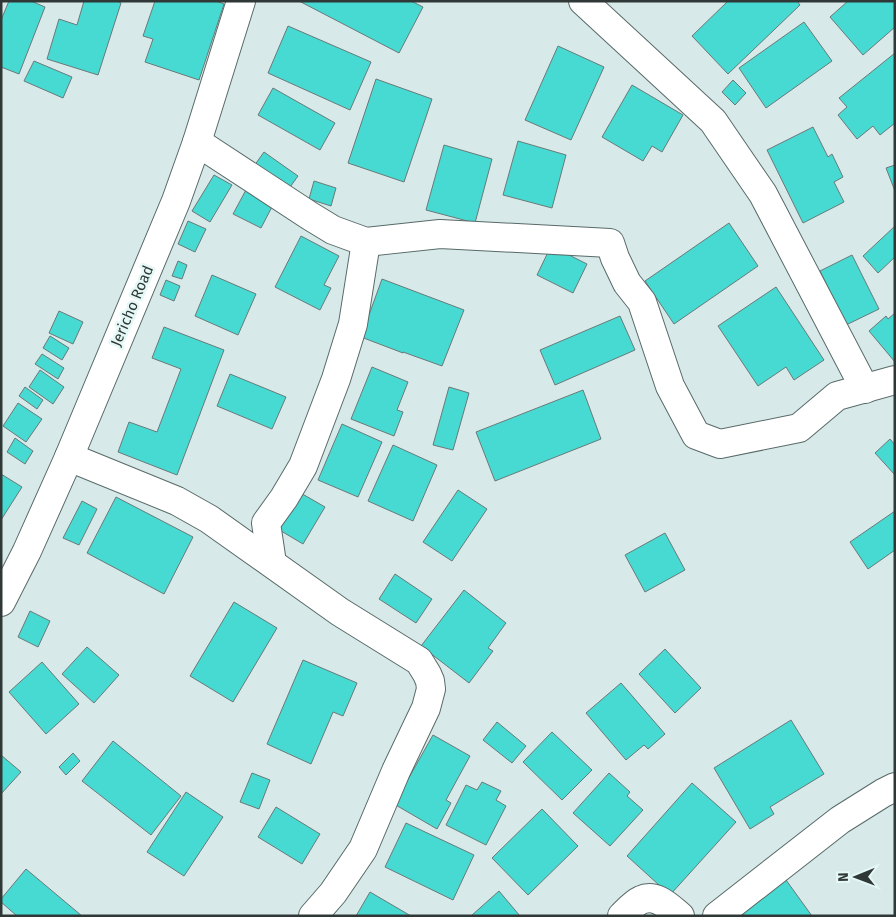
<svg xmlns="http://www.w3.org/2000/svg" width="896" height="917" font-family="'Fira Sans',sans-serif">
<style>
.building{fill:#47dad3;stroke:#687a78}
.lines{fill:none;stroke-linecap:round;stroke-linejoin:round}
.minor-casing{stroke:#586a68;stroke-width:30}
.tertiary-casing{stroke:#586a68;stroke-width:30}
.minor{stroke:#fff;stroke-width:28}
.tertiary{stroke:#fff;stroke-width:28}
.labels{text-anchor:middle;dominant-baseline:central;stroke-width:5;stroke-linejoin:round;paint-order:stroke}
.street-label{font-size:15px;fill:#303837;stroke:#e4f8f6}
</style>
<rect width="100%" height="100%" fill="#d7eae9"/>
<g class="building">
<path d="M9,1H31L45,7L19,74L1,67V20Z"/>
<path d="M84,1H117L121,3L98,75L47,59L59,19L77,25Z"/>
<path d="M155,1H216L224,4L199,80L145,62L153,39L143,36Z"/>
<path d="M299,1H411L423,7L399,53Z"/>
<path d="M728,1H797L800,5L728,74L692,36Z"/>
<path d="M848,1H895V27L863,55L830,17Z"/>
<path d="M804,22L832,61L766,108L739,68Z"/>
<path d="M288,26L371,62L350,110L268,73Z"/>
<path d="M558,46L604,67L571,140L525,120Z"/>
<path d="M895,53V123L880,135L873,126L857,139L838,115L847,107L839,98Z"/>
<path d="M34,61L72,77L63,98L24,81Z"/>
<path d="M376,79L432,99L404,182L348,163Z"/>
<path d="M733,80L746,93L735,105L722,92Z"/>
<path d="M632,85L683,115L662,152L652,146L643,161L602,137Z"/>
<path d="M273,88L335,123L320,150L258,115Z"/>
<path d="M813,127L828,157L832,154L843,177L834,182L844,202L803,223L767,150Z"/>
<path d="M518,141L566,155L552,208L503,195Z"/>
<path d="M444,145L492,159L475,223L426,210Z"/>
<path d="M264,152L298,176L288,190L254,166Z"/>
<path d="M895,165V191L886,168Z"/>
<path d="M214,175L232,185L210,222L192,211Z"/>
<path d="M314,181L336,188L331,206L309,199Z"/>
<path d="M247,188L274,203L261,228L233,214Z"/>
<path d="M188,221L206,229L195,252L178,244Z"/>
<path d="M729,223L758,266L674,324L645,281Z"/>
<path d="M895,226V257L878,273L863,256Z"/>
<path d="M301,236L339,256L324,285L331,288L320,310L275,287Z"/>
<path d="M551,246L587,264L573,293L537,275Z"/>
<path d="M852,255L879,309L846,325L820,271Z"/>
<path d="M178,261L187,265L182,279L172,276Z"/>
<path d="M212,275L256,294L238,335L195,316Z"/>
<path d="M382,279L464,310L442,366L403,352V353L361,337Z"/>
<path d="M166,280L180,286L174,301L160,295Z"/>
<path d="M776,287L824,360L794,380L786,367L758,386L718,326Z"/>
<path d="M59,311L83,322L73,344L49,333Z"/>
<path d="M895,313V362L869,331L886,316L888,319Z"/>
<path d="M620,316L635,350L555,385L540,350Z"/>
<path d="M164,327L224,350L177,475L118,452L129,422L157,432L181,369L152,358Z"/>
<path d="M50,336L69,348L62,360L43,348Z"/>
<path d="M42,354L64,368L58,379L35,364Z"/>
<path d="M372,367L408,382L397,410L403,412L394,436L351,419Z"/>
<path d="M40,370L64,387L53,404L29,387Z"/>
<path d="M230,374L286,397L272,429L217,406Z"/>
<path d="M25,387L43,400L37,409L19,396Z"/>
<path d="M449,387L469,393L453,450L433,445Z"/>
<path d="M583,390L601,439L495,481L476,432Z"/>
<path d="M18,403L42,419L26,442L3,426Z"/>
<path d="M342,424L382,442L358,497L318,480Z"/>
<path d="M15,438L33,451L25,464L7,452Z"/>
<path d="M890,439L895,445V475L875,453Z"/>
<path d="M393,445L437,465L413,521L368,501Z"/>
<path d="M1,474L22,487L1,520Z"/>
<path d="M292,488L325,507L303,544L271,525Z"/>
<path d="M458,490L487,509L452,561L423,542Z"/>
<path d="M116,497L193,537L164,594L87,553Z"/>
<path d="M82,501L97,509L79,545L63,538Z"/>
<path d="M895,511V550L868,569L850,542Z"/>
<path d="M665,533L685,570L645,592L625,555Z"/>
<path d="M395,574L432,599L416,623L379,599Z"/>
<path d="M464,590L506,623L488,648L493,651L469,683L421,646Z"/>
<path d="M234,602L277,628L233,702L190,676Z"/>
<path d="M30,611L50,621L38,647L18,637Z"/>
<path d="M87,647L119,675L94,703L62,674Z"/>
<path d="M665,649L701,688L675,713L639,674Z"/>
<path d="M303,660L357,683L343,716L333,712L311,764L267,744Z"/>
<path d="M42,662L79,704L46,734L9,692Z"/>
<path d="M621,683L665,734L648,749L644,745L626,760L586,713Z"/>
<path d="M791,720L824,774L770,807L774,814L750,829L714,768Z"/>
<path d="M497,722L526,746L512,763L483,740Z"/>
<path d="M552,732L592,770L562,800L523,762Z"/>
<path d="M433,735L470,756L446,800L451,803L437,829L394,804Z"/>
<path d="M113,741L181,796L151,835L82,781Z"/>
<path d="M73,753L80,761L66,775L59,767Z"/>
<path d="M1,755L21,772L1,794Z"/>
<path d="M252,773L270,780L259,809L240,802Z"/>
<path d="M609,773L630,792L627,796L643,810L610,846L573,813Z"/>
<path d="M482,782L501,791L496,800L506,806L486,845L446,825L466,785L477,790Z"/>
<path d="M692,783L736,822L670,895L627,856Z"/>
<path d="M186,792L223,817L184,876L147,852Z"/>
<path d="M276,807L320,834L302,864L258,837Z"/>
<path d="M542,809L578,846L528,895L492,858Z"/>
<path d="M406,823L474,855L453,900L385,867Z"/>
<path d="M26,869L82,916H17L1,902V899Z"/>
<path d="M786,880L812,916H744L742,912Z"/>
<path d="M499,891L520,916H471Z"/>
<path d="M370,892L411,916H356Z"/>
</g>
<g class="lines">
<defs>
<g id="minor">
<path d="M583,1L713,121L763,194L865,389"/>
<path d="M197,142L310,216L333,230L366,242L440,234L610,243L615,258L627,283L642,302L670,386L696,435L720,444L799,428L837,396L895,380"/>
<path d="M69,457L177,501L209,519L340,612L419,661L427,674L430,681L431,689L426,708L396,771L363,849L333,893L313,916"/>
<path d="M272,563L266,523L284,498L303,466L336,379L353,324L366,242"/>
<path d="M622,916C627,911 634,903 641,900C656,893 669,907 680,916"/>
<path d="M717,916L840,820L883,793L895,787"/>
</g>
<path id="tertiary" d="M1,602L27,551L69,457L176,201L197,142L241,1"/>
</defs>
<use href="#minor" class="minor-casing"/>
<use href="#tertiary" class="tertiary-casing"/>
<use href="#minor" class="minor"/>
<use href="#tertiary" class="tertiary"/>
</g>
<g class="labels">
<g class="street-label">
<text transform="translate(132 306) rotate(-67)">Jericho Road</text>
</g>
</g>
<rect width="896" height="917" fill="none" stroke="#303837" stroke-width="5"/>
<g transform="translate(856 877) rotate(269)" stroke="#e4f8f6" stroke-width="4" paint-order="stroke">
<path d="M0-4L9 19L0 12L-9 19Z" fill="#303837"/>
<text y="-8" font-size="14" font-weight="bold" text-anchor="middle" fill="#303837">N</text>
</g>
</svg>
